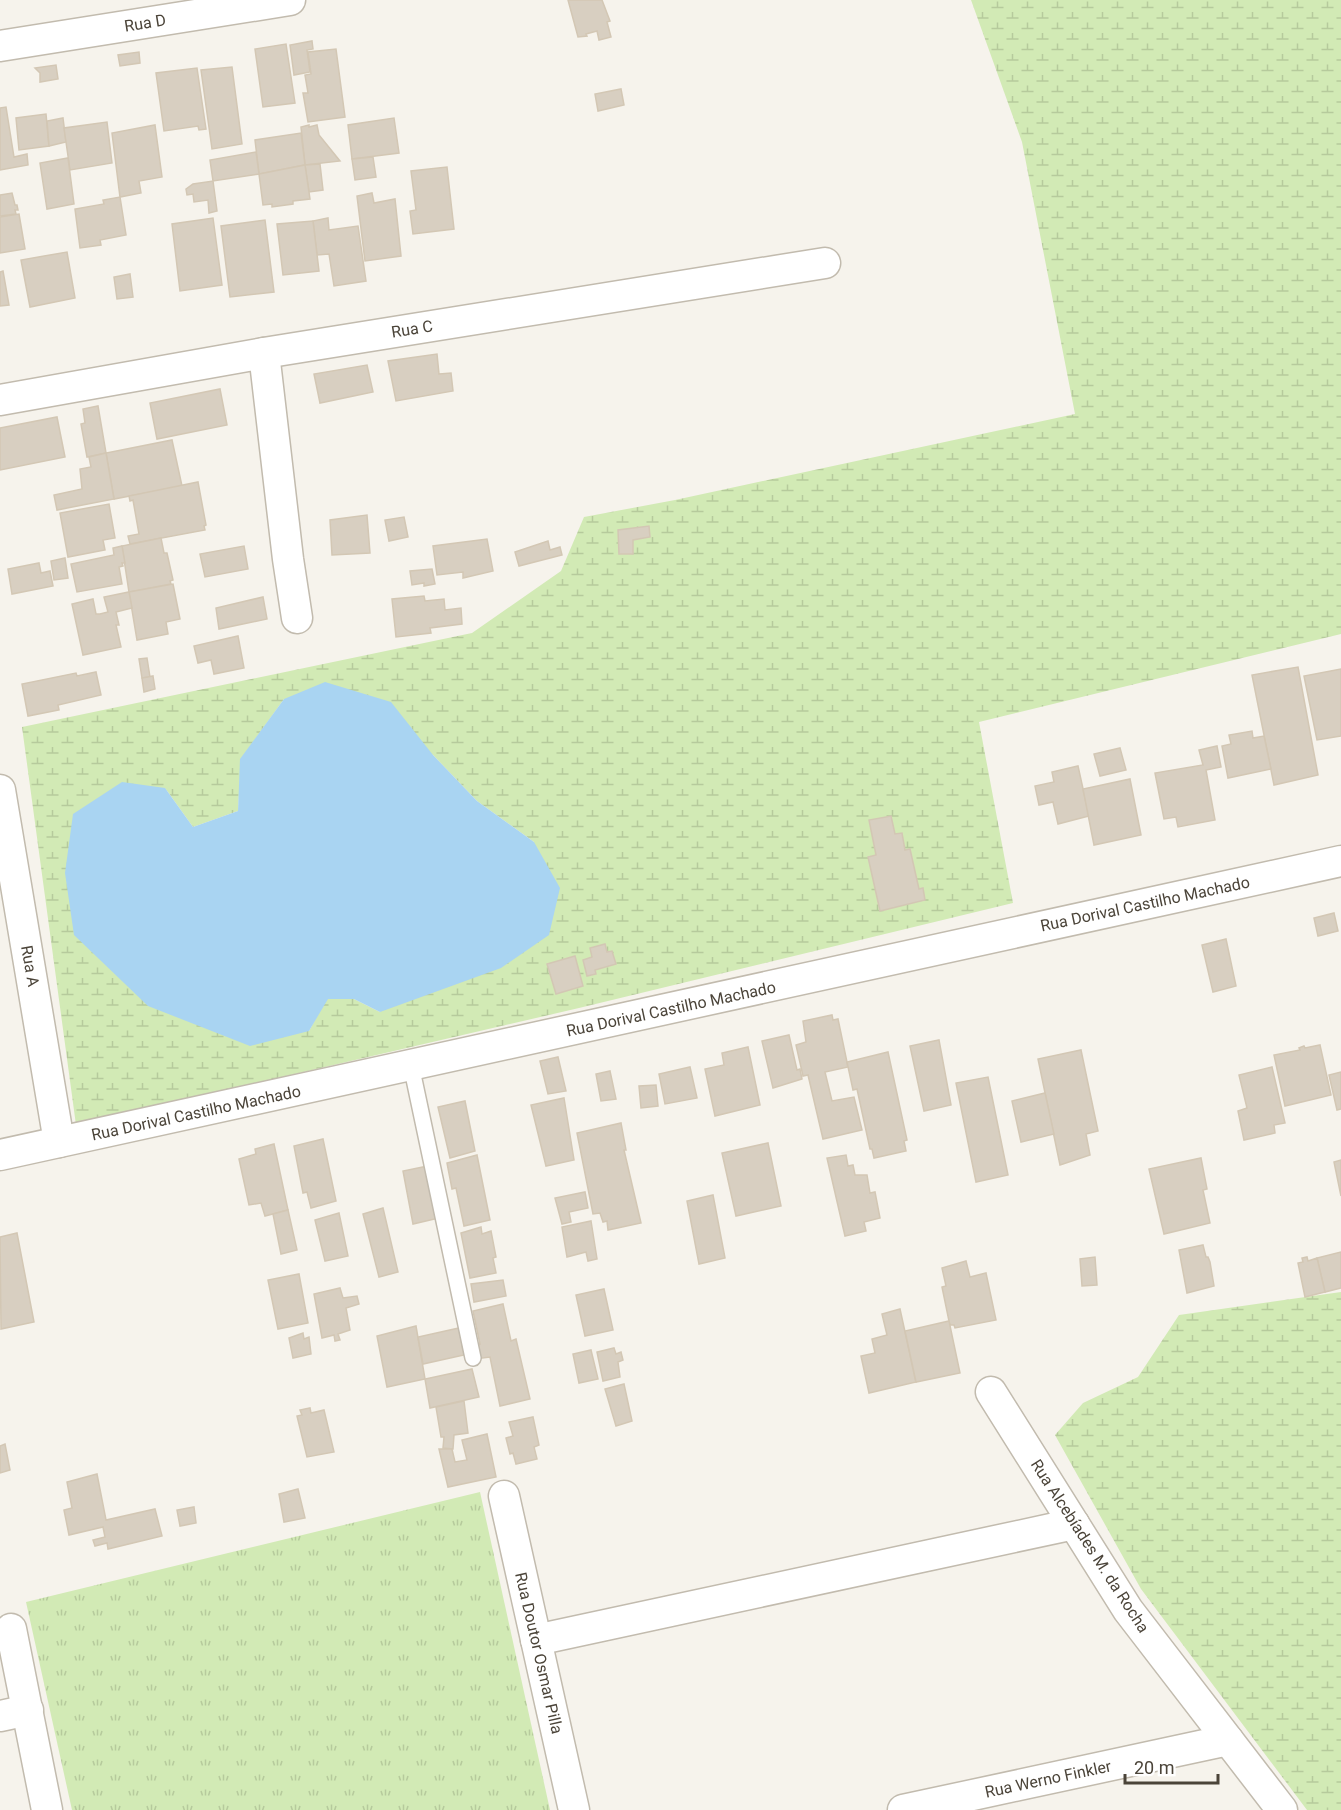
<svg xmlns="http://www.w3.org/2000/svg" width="1341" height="1810" font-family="Roboto,sans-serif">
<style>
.wetland{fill:url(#wetland-marsh);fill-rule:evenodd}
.park{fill:url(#park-tufts)}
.water{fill:#a9d4f2}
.building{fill:#d8cfc1;stroke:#d3c7b4;stroke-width:1.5}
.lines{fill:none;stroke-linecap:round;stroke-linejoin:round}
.service-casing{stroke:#c2bbae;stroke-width:18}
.minor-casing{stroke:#c2bbae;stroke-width:33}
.service{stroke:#fff;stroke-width:15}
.minor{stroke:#fff;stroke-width:30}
.labels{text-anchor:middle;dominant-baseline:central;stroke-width:4.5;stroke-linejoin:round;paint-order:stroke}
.street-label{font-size:16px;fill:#4b4439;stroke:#fff}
</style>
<defs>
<pattern id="wetland-marsh" width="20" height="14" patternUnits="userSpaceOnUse" patternTransform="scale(1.5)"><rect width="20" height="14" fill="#d2eab5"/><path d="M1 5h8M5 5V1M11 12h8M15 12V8" fill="none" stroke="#b6ca9c"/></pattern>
<pattern id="park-tufts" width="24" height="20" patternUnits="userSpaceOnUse" patternTransform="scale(1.5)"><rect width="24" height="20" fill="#d2eab5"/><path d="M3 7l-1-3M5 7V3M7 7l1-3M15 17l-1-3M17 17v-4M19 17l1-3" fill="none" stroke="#b6ca9c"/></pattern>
</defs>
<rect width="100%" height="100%" fill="#f6f3ec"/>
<g class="wetland">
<path d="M971,0H1341V634L979,722L1013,903L579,1008L76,1125L22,727L472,633L561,571L584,517L675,500L1075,414L1022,142ZM284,699L433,755L477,801L534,842L380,1012L354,999L327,998L309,1031L165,788L193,827L238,811L241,759Z"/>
<path d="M1341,1292V1810H1307L1141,1589L1055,1435L1083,1403L1138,1377L1179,1315Z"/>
</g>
<path class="park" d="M480,1492L550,1810H72L26,1602Z"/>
<path class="water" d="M325,682L391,702L433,755L477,801L534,842L560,888L549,935L501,968L380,1012L354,999H328L309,1031L250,1046L148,1006L74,935L65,873L73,814L122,782L165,788L193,827L238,811L240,759L284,699Z"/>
<g class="building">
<path d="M568,0H602L610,21L607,22L611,37L599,40L597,31L586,34L587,36L578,37Z"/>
<path d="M312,41L313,49L307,50L310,72L294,75L290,45Z"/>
<path d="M286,44L295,103L263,107L255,49Z"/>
<path d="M336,49L345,117L308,122L303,93H308L305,75L311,74L308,52Z"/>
<path d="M139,52L140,63L120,66L118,55Z"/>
<path d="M56,65L58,79L40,82V73L35,68Z"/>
<path d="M232,67L242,144L212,149L201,70Z"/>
<path d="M197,68L206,129L199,130L198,126L164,131L156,73Z"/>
<path d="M621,89L624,105L598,111L595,94Z"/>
<path d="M6,107L14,157L27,154L28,165L0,170V108Z"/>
<path d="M46,114L49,146L19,150L16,118Z"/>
<path d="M63,118L66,142L49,146L47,121Z"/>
<path d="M394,118L399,153L352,159L348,125Z"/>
<path d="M107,122L112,163L70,170L64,128Z"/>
<path d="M155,125L162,177L139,181L141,193L120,197L112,133Z"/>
<path d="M309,125V127L317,125L319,135L340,161L305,165L301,127Z"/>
<path d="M301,133L305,165L259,174L255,140Z"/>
<path d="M256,152L259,174L213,181L210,160Z"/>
<path d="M373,157L376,177L355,180L352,159Z"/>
<path d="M68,158L74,204L47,209L40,163Z"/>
<path d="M320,164L323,190L309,192L305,165Z"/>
<path d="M305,165L310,199L293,201V204L272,207V204L263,205L259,174Z"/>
<path d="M447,167L454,229L413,234L410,211L416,210L411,171Z"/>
<path d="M213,181L217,211L209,213L208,200L194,202L193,194L187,195L186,189L193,184Z"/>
<path d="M12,193L15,205H17L18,210H15L16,214L0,216V195Z"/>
<path d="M372,193L374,203L395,199L401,256L365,261L357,196Z"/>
<path d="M120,197L126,235L100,240L101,245L80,248L75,209L104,204L103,200Z"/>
<path d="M19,214L25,249L0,253V217Z"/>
<path d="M213,218L222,285L180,291L172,224Z"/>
<path d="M328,218L329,230L358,226L366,281L334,286L329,254L317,255L313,221Z"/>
<path d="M265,220L274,292L230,297L221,226Z"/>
<path d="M313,221L319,271L283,275L277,224Z"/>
<path d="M67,252L75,298L30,307L21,260Z"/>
<path d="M3,271L9,305L0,306V272Z"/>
<path d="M130,274L133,297L117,299L114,277Z"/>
<path d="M437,354L439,374L451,373L453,391L396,401L388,361Z"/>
<path d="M367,365L373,392L320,403L314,374Z"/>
<path d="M220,389L227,425L157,439L150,403Z"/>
<path d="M98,406L106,453L87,457L81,424L85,423L83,409Z"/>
<path d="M57,417L65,457L0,470V428Z"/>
<path d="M172,440L182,486L114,499L106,453Z"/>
<path d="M106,453L114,499L57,510L54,495L82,489L80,469L91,467L89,457Z"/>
<path d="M198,482L206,525L204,526L205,530L130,544L128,536L139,534L133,500L130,501L129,496Z"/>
<path d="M109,504L115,538L103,540L105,550L68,557L60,513Z"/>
<path d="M367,515L370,553L332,555L330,520Z"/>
<path d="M404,517L408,537L389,541L385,520Z"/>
<path d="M649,526L650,537L633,540V554H619L618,530Z"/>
<path d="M161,538L164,553H167L173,580L170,581L171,584L129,592L122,546Z"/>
<path d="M487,539L493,571L463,578V572L437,575L433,546Z"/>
<path d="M548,541L550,550L560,547L562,555L519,566L515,552Z"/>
<path d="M122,546L125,563H122L123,566L119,567L122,584L77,592L71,564L114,555L113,548Z"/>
<path d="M244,546L248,569L205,577L200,554Z"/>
<path d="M65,558L68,578L54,580L51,561Z"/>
<path d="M39,563L41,573L50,571L53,586L12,594L8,569Z"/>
<path d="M432,569L435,584L424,586V583L412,585L410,571Z"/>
<path d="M173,584L180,619L166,622L168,634L137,640L129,592Z"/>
<path d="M129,592L132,608L116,612L119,625H116L121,647L83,655L72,604L93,599L96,614H100L108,612L104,597Z"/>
<path d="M424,596L425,601L444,599L445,610L461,608L462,624L430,628L431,633L396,637L392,599Z"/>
<path d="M263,597L267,619L219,629L216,608Z"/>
<path d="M238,636L244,668L214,674L211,660L198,663L194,646Z"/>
<path d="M147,658L150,677L142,678L139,659Z"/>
<path d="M1298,667L1318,775L1274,785L1252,675Z"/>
<path d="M1341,669V736L1317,740L1304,676Z"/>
<path d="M96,672L101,695L58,705L59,710L28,716L22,684L76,673L77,676Z"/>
<path d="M153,676L155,689L144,692L142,678Z"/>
<path d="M1252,731L1253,738L1264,736L1271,769L1228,778L1222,746L1231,744L1229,735Z"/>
<path d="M1217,746L1221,767L1206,770L1215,820L1178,827L1176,817L1164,819L1155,773L1203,765L1199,750Z"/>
<path d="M1120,748L1126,770L1100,776L1094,754Z"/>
<path d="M1078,766L1089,816L1058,824L1053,802L1039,805L1035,786L1054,782L1052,772Z"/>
<path d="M1130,779L1141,835L1094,845L1083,789Z"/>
<path d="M891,816L895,834L902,833L905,850L910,849L919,889L923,888L925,900L880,911L868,857L876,855L869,820Z"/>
<path d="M1334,913L1338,931L1318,936L1314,918Z"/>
<path d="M1226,939L1236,986L1213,992L1202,945Z"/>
<path d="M605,944L607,952L612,951L616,964L595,970L596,974L587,976L583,960L592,957L590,948Z"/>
<path d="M575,956L583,986L556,994L547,964Z"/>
<path d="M832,1015L833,1020L838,1019L848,1067L825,1072L832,1101L854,1097L862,1130L823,1139L808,1075L803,1076L796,1045L806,1042L803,1021Z"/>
<path d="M789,1035L797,1070L800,1069L802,1079L773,1088L762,1041Z"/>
<path d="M939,1040L951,1105L924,1111L910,1046Z"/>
<path d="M1320,1045L1331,1095L1285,1106L1274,1055L1300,1050L1299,1048L1304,1046L1305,1048Z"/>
<path d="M748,1047L760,1105L715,1116L705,1069L724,1065L722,1053Z"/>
<path d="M1081,1050L1098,1131L1086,1134L1090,1155L1060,1165L1038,1059Z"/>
<path d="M888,1052L907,1140L904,1141L906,1151L874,1158L872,1149H870L857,1089L853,1090L847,1062Z"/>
<path d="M558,1057L566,1091L548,1094L540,1061Z"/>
<path d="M690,1067L697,1098L665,1104L659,1074Z"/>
<path d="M1272,1067L1285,1123L1274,1125L1275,1133L1244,1140L1238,1111L1247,1108L1239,1075Z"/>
<path d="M610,1071L616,1099L601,1101L596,1074Z"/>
<path d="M1341,1072V1109L1337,1110L1329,1075Z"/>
<path d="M988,1077L1008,1175L976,1182L956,1083Z"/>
<path d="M656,1085L658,1106L641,1108L639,1086Z"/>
<path d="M1045,1093L1054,1134L1021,1142L1012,1101Z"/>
<path d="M564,1098L574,1160L546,1166L531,1105Z"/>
<path d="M465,1101L475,1151L450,1158L438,1107Z"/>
<path d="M621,1123L626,1150H624L641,1223L608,1230L607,1221L603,1222L600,1213L593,1214L577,1133Z"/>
<path d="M323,1139L336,1201L311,1208L307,1192L303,1193L294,1146Z"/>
<path d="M768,1143L781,1206L736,1216L722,1153Z"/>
<path d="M274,1144L288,1210L265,1216L261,1203L249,1205L239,1159L256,1154L255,1149Z"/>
<path d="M477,1155L490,1220L464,1226L456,1188L452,1189L447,1163Z"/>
<path d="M846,1155L848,1166L853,1165L855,1175H867L870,1193L875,1192L880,1218L864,1222L866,1231L845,1236L827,1158Z"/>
<path d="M1201,1158L1207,1189L1203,1190L1210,1223L1164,1234L1149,1169Z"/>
<path d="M1341,1160V1196L1334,1162Z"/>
<path d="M428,1166L439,1218L413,1224L403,1171Z"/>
<path d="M585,1192L588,1208L569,1212L571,1222L562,1224L555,1198Z"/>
<path d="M713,1195L725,1258L699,1264L687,1201Z"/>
<path d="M383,1208L398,1272L379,1277L363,1214Z"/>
<path d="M288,1210L297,1250L281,1254L273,1214Z"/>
<path d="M339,1213L348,1256L325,1261L315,1220Z"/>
<path d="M591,1221L597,1259L588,1261L586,1252L567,1257L562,1227Z"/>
<path d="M481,1227L482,1234L491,1231L496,1257L493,1258L496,1273L470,1278L461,1233Z"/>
<path d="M17,1233L34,1322L1,1329L0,1237Z"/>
<path d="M1203,1245L1206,1257H1208L1210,1262L1214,1286L1187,1293L1179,1250Z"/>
<path d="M1341,1252V1288L1325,1292L1317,1258Z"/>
<path d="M1095,1257L1097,1285L1082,1286L1080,1259Z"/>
<path d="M1307,1257L1308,1261L1317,1258L1325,1292L1305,1297L1298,1263L1303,1262L1302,1258Z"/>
<path d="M966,1261L970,1277L986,1273L996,1320L955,1328L954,1325H950L949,1321L942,1287L946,1286L942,1268Z"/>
<path d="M299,1274L308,1323L278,1329L268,1280Z"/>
<path d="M503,1280L506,1296L474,1302L471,1284Z"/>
<path d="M340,1288L343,1298L357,1296L359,1304L346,1308L350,1330L338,1334L340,1340L335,1341L334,1335L322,1338L314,1294Z"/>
<path d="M604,1289L613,1330L585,1336L576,1295Z"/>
<path d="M503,1304L511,1341L516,1339L530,1399L500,1406L490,1357L475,1359L473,1345L480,1344L473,1311Z"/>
<path d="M900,1309L916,1382L869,1393L861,1356L875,1353L872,1339L887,1335L882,1314Z"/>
<path d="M949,1321L960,1373L916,1382L905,1331Z"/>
<path d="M416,1326L425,1379L387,1387L377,1336Z"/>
<path d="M459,1328L464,1355L423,1364L418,1337Z"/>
<path d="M303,1333L304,1339L309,1337L311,1354L293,1358L289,1338Z"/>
<path d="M614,1348L616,1354L621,1352L623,1360L618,1362L620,1377L603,1381L597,1352Z"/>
<path d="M591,1350L598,1379L579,1383L573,1354Z"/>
<path d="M472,1369L479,1397L430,1408L425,1379Z"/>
<path d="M624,1384L632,1421L616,1426L605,1389Z"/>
<path d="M464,1401L468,1433L454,1435L453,1449L443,1448L444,1437H441L436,1407Z"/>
<path d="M310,1408L311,1413L324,1410L334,1452L307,1457L297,1416L302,1415L300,1410Z"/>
<path d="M533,1417L539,1445L534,1447L537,1459L516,1464L513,1453L510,1454L506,1438L513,1436L509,1422Z"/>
<path d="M487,1434L496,1477L448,1487L439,1449H452L455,1462L467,1460L462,1440Z"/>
<path d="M5,1444L10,1470L0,1473V1446Z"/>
<path d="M97,1474L106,1520L155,1509L162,1536L108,1549L107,1543L95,1546L93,1540L105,1537L103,1527L69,1535L64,1510L72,1508L67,1482Z"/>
<path d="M298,1489L305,1518L284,1522L279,1494Z"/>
<path d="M194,1507L196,1523L180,1526L177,1510Z"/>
</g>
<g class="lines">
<defs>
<path id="service" d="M411,1065L473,1358"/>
<g id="minor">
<path d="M0,46L290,0"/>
<path d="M264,353L288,559L297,618"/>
<path d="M0,400L264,353L825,263"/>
<path d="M0,790L59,1142"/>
<path d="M0,1155L1341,861"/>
<path d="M991,1392L1128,1610L1282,1810"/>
<path d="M504,1496L574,1810"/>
<path d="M11,1629L47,1810"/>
<path d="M536,1640L1074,1524"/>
<path d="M0,1716L28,1710"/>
<path d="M903,1810L1228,1740"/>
</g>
</defs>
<use href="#service" class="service-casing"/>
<use href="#minor" class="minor-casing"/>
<use href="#service" class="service"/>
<use href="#minor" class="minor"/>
</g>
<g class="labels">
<g class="street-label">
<text transform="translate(145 23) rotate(-9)">Rua D</text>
<text transform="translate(412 329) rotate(-9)">Rua C</text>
<text transform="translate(1145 904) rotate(-12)">Rua Dorival Castilho Machado</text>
<text transform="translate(30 966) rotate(80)">Rua A</text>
<text transform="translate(671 1009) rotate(-12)">Rua Dorival Castilho Machado</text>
<text transform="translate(196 1113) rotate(-12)">Rua Dorival Castilho Machado</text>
<text transform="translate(1090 1546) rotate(57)">Rua Alcebíades M. da Rocha</text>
<text transform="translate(539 1653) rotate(77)">Rua Doutor Osmar Pilla</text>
<text transform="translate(1048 1779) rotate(-12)">Rua Werno Finkler</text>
</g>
</g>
<path d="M1125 1774v9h93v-9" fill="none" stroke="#4b4439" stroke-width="3"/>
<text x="1134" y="1774" font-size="18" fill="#4b4439" stroke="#ffffff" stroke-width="4.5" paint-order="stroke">20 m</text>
</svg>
